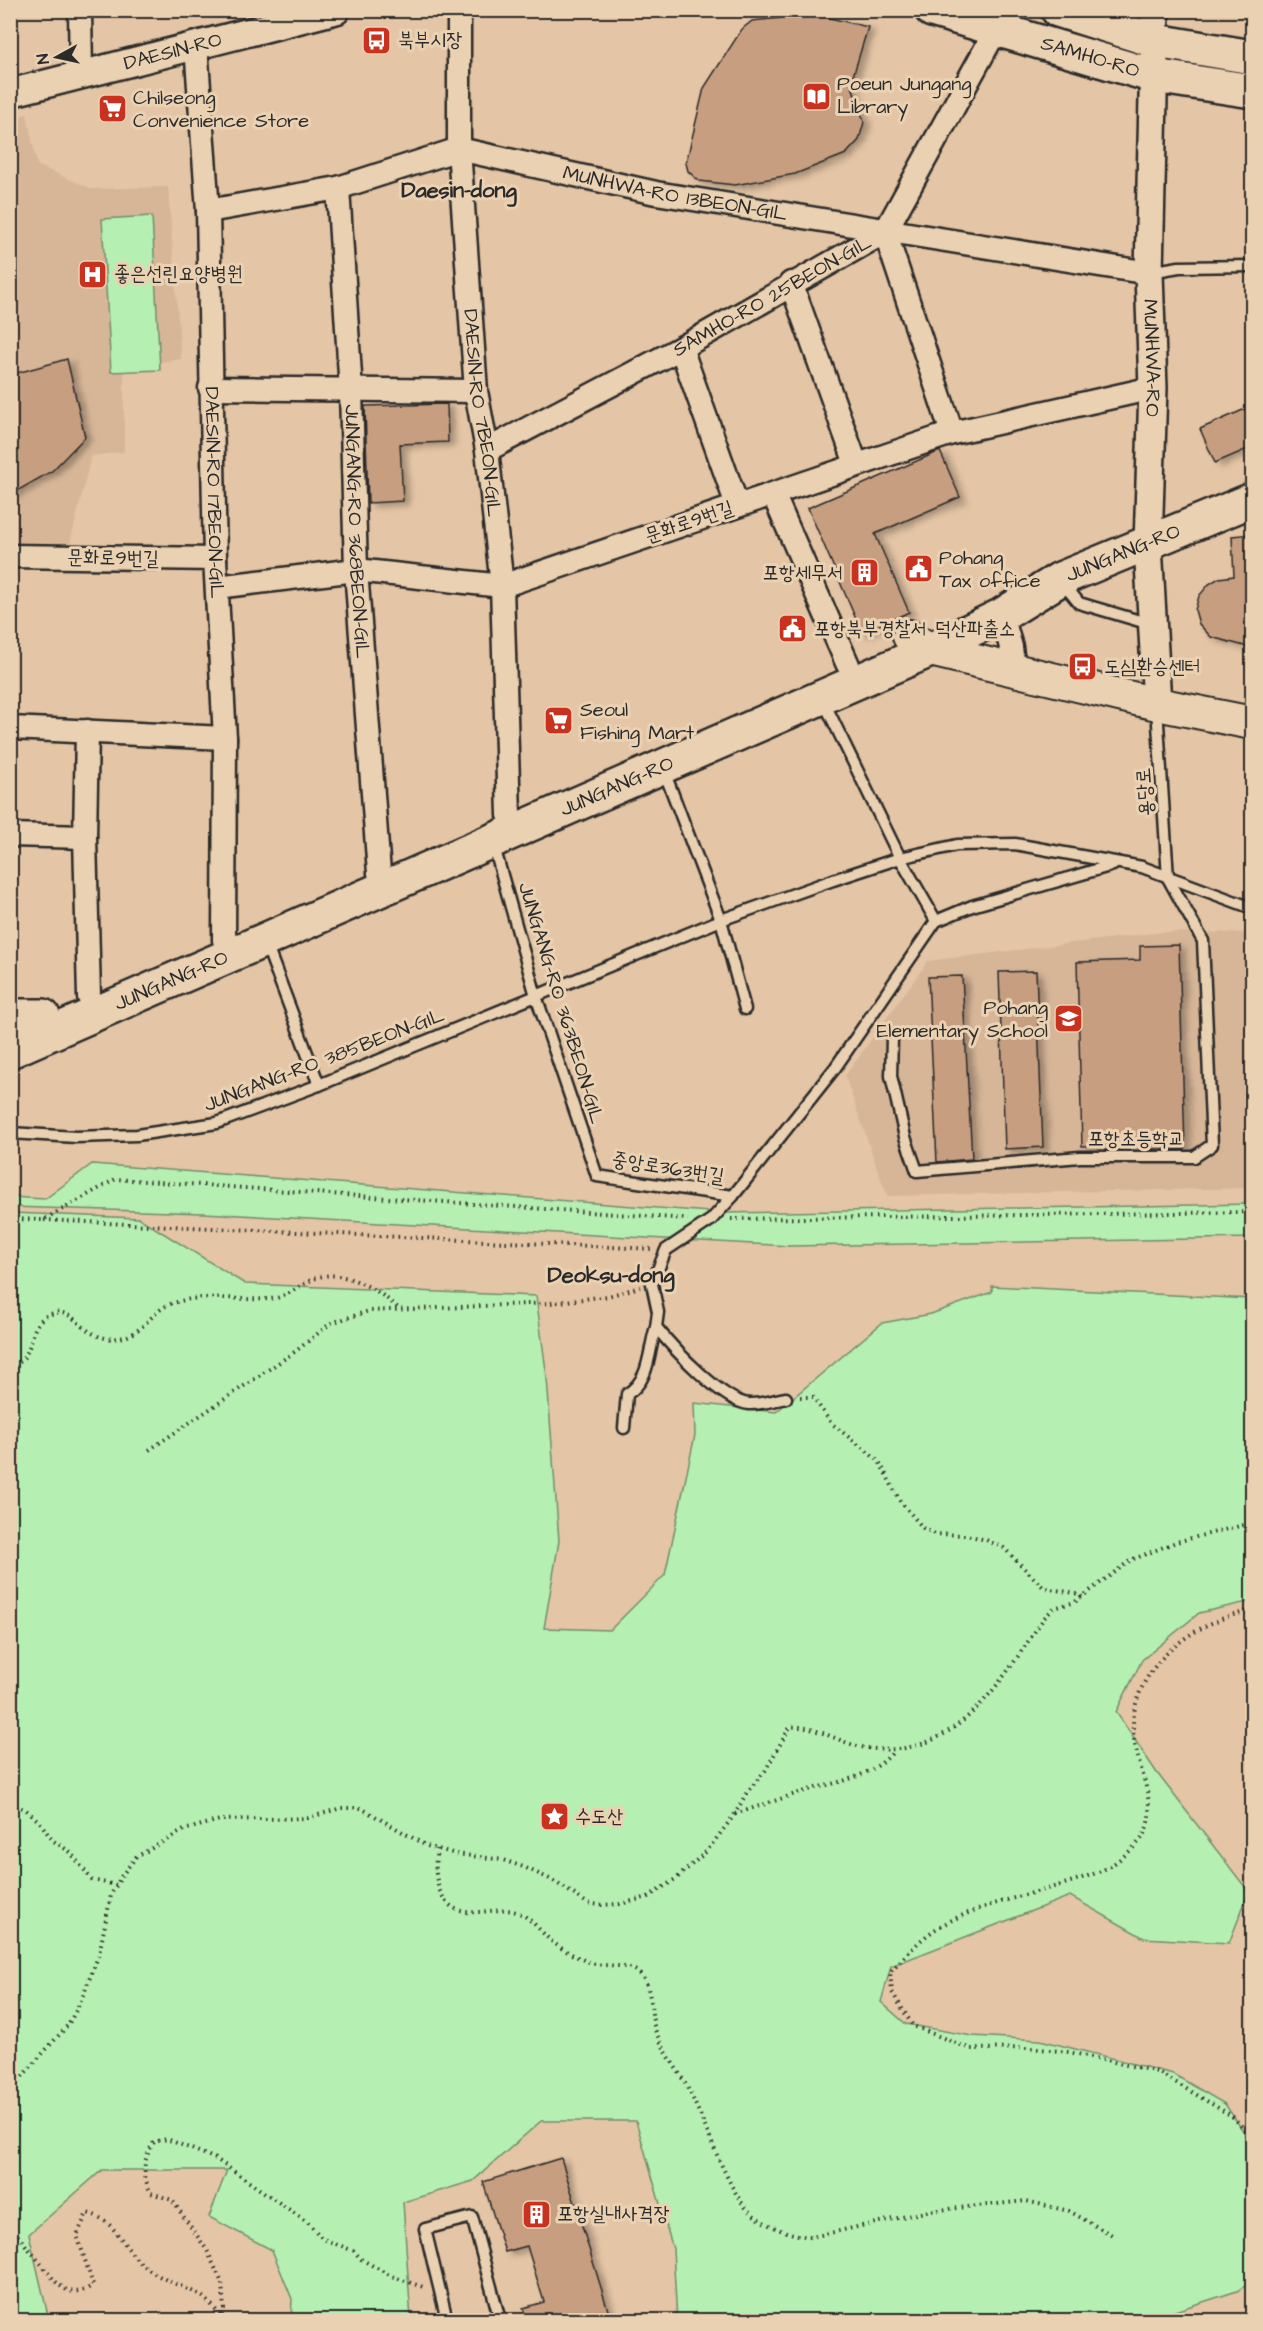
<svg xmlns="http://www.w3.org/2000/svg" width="1263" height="2331" font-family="'Architects Daughter','Poor Story',sans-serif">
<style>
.built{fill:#d7b698}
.green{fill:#b6efb2;stroke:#708d6e;stroke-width:1.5}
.building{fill:#c79e80;stroke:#2b2b2b;stroke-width:1.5;filter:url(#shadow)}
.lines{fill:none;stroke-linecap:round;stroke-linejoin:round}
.service-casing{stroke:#2b2b2b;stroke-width:15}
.minor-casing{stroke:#2b2b2b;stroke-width:27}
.tertiary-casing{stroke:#2b2b2b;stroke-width:32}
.secondary-casing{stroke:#2b2b2b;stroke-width:36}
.primary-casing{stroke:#2b2b2b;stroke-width:38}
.path{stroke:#2b2b2b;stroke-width:4;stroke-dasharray:1.5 4.5;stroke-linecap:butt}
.service{stroke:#ead1b2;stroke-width:10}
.minor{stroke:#ead1b2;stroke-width:22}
.tertiary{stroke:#ead1b2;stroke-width:27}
.secondary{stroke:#ead1b2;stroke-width:32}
.primary{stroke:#ead1b2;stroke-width:33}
.labels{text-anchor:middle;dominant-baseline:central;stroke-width:6;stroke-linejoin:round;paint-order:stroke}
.poi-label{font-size:20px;fill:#2b2b2b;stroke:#ead1b2;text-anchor:start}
.street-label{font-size:20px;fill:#2b2b2b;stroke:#ead1b2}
.quarter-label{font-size:22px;font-weight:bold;fill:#2b2b2b;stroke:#ead1b2}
</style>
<defs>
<filter id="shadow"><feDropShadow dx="6" dy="3.5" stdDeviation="3" flood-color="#0004"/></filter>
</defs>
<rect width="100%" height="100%" fill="#e4c5a5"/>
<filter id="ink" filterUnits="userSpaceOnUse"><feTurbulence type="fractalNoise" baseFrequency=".0167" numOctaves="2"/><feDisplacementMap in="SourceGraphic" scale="12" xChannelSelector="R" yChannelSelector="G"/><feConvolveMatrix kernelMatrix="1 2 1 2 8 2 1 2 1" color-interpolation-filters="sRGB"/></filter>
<g filter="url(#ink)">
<g class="built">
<path d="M27,114L37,165L92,189L168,187L181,359L124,367V452L91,456L70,544L11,542L10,119Z"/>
<path d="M1162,932L1252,933V1188L887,1196L845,1076L928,961Z"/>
</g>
<g class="green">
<path d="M152,216L160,370L111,372L102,219Z"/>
<path d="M92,1164L722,1213L1252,1204V1238L790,1246L204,1213L11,1207V1197L45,1199Z"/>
<path d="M11,1213L139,1218L245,1284L536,1296L547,1378L559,1541L544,1628L610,1630L665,1575L695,1435L694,1403L776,1412L882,1323L931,1314L992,1292V1286L1252,1299V1601L1199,1613L1142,1660L1116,1712L1157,1773L1249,1892L1229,1943L1144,1938L1070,1896L891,1966L881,2002L906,2024L972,2036L1040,2040L1173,2074L1225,2104L1252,2144V2281L1237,2291L1147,2320H677L673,2249L636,2121H541L473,2181L403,2202L411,2320H291L292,2299L272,2250L209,2217L227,2170H102L29,2234L49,2320H11Z"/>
</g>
<g class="building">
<path d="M783,10H796L868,27L851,83L864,122L859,140L846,154L795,174L735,185L699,181L688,171L686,163L704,88L742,29L752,21L781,18Z"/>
<path d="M67,359L85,437L52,471L10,495V375Z"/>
<path d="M447,404L448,442L400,444L403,501L368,503L365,406Z"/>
<path d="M1252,406V447L1215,463L1200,429Z"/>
<path d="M940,451L960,497L875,534L909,612L862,633L808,508Z"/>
<path d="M1252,534V648L1211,637L1199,624L1195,610L1199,596L1209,584L1219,578L1234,576L1232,536Z"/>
<path d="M1179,945L1185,1149H1146V1144L1082,1146L1077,962L1140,960V946Z"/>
<path d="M1036,971L1043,1147L1005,1149L999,972Z"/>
<path d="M962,976L972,1159L937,1162L928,977Z"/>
<path d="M561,2158L611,2320H527L523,2308L544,2302L527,2246L505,2252L483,2182Z"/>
</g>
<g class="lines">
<defs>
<g id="service">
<path d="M1150,272L1179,267L1252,266"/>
<path d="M1062,582L1079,603L1150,624"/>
<path d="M823,700L900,858L936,921"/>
<path d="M664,771L721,920L745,1009"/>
<path d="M493,843L536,996L597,1176L733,1196"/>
<path d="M266,944L319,1085"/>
<path d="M892,1038L891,1076L905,1137L917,1171L1080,1157H1194L1212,1145L1203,941L1168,878L1157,708"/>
<path d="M10,1133L76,1137L137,1135L217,1123L319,1085L721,920L833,880L900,858L957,845L1015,844L1142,867L1252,908"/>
<path d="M786,1398C774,1400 760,1405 749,1404C723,1402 672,1347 656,1327L658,1312L652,1284L666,1250L711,1220L733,1196L835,1068L936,921L972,906L1113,865"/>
<path d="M624,1428L627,1394C651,1379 648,1351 656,1327"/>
<path d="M447,2320L425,2229L472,2217L500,2320"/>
</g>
<g id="minor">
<path d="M80,10L81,75"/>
<path id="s1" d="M459,10V149L476,391L487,450L502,586L509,815"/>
<path id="s2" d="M196,46L208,211L215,559L225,738L224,940"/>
<path id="s3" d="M338,188L351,391L356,570L379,873"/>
<path id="s4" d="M208,211L338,188L459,149L656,193L1149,273"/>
<path d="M885,232L952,433"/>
<path d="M791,283L856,464"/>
<path d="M681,348L737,505"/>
<path d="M210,388L476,391"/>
<path id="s5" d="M487,450L681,348L885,232L996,30"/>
<path d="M774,496L848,665"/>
<path d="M10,556L215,559"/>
<path d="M217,587L356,570L502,586L952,433L1153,388"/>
<path d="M1002,615L1011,647L1014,671"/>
<path d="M10,728L225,738"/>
<path d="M87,731L85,837L89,997"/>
<path d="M10,835L85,837"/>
</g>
<g id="tertiary">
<path id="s6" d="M1155,10L1149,273L1153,388L1148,545L1157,704"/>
<path id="s7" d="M10,93L336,10"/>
</g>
<path id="secondary" d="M909,636L930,650L1157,704L1252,723"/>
<g id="primary">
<path id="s8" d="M932,10L1154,76L1252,91"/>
<path d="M1058,10L1156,41L1252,57"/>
<path d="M10,1016H43"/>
<path id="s9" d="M10,1051L930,650L1002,615L1060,579L1252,500"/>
</g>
</defs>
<use href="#service" class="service-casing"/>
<use href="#minor" class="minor-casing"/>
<use href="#tertiary" class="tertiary-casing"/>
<use href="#secondary" class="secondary-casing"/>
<use href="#primary" class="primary-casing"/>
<g class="path">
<path d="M10,1219L43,1220L116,1179L688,1219"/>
<path d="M731,1219L1252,1212"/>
<path d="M44,1220L653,1249"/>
<path d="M10,1370C16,1366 22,1361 26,1354C35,1338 31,1321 51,1314C77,1304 83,1347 124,1337C142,1333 151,1313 168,1305C200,1292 236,1301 268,1299C286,1299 298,1285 314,1279C341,1266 381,1291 400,1310"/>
<path d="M800,1397H813L831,1423L879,1461L900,1501L923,1528L935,1534L967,1535L986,1540L1004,1548L1044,1588L1075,1593L1082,1597"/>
<path d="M149,1450L296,1351L331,1323L369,1311L550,1303L608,1296L640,1287"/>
<path d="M1252,1611C1196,1619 1132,1666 1133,1728C1134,1765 1162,1804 1142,1838C1135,1848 1114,1865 1103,1870C1052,1892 994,1898 944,1924C922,1936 907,1954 890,1972L892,1992L913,2026L971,2049L1030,2048L1069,2052L1158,2072L1232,2116L1252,2137"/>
<path d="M10,1803L26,1810L40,1822L52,1840L70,1852L92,1880L116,1885"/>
<path d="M735,1814C757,1807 779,1799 802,1792C836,1781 869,1780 894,1751"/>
<path d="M437,1849C433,1872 436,1908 466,1912C484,1914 502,1906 519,1913C531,1918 540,1931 550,1940C561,1949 576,1957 589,1962C604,1968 630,1962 641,1975C654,1991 649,2014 656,2032C665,2054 681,2073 691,2095C705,2123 728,2189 747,2209C764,2226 788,2235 812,2237L929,2211L1026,2201L1069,2211L1112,2235"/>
<path d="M10,2090L68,2025L81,2001L99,1954L111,1895L122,1875L136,1857L184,1830L220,1820L308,1818L341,1808H361L427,1846L456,1854L503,1860L526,1868L552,1880L587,1903L599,1905L620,1904L648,1897L677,1878L707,1851L735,1814L747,1792L765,1771L790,1727C815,1724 841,1745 868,1748C958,1761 1001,1680 1044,1618L1054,1608L1075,1602L1131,1560L1176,1542L1252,1523"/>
<path d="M10,2226L55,2281C67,2293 78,2296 93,2285L77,2235L87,2213C115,2219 121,2245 141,2263C160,2280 176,2283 198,2294C208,2299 215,2309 221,2317L224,2309L222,2283L207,2250L172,2200L151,2193C141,2173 143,2160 154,2142L167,2139L216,2159L307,2222L323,2239L354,2251L361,2259L391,2276L426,2288"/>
</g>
<use href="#service" class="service"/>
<use href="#minor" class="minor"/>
<use href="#tertiary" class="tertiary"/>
<use href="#secondary" class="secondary"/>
<use href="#primary" class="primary"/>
</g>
</g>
<defs>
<symbol id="bus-square" viewBox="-11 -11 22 22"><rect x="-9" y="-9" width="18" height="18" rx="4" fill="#c8321e" stroke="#ead1b2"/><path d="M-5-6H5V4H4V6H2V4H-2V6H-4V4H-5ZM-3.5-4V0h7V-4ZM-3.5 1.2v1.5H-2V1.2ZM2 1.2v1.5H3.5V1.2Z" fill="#fff"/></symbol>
<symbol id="library-square" viewBox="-11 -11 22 22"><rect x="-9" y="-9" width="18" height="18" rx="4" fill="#c8321e" stroke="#ead1b2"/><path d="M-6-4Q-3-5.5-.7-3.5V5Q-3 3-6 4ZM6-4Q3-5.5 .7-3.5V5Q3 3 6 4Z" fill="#fff"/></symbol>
<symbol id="supermarket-square" viewBox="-11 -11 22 22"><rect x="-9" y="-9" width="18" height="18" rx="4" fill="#c8321e" stroke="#ead1b2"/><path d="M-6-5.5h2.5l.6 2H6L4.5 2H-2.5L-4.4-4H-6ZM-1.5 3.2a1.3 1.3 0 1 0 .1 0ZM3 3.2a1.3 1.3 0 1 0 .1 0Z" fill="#fff"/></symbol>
<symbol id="hospital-square" viewBox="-11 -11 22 22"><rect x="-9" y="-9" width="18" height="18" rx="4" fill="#c8321e" stroke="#ead1b2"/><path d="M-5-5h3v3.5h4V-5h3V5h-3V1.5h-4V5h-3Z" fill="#fff"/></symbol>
<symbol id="civic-square" viewBox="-11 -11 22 22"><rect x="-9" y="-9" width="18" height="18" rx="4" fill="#c8321e" stroke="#ead1b2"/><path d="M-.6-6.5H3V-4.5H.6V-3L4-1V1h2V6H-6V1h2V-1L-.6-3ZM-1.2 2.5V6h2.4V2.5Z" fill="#fff"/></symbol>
<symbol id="building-square" viewBox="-11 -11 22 22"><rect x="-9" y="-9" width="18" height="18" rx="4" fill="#c8321e" stroke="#ead1b2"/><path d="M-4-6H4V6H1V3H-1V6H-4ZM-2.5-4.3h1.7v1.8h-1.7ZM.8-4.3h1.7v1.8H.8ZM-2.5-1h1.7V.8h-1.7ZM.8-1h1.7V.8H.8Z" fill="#fff"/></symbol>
<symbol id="school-square" viewBox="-11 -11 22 22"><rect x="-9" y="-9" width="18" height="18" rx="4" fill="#c8321e" stroke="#ead1b2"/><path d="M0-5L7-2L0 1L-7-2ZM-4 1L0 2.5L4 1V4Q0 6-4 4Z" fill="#fff"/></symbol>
<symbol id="sight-square" viewBox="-11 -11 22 22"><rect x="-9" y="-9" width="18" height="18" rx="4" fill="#c8321e" stroke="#ead1b2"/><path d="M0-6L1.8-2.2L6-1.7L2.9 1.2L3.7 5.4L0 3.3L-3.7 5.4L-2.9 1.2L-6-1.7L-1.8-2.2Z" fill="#fff"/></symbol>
</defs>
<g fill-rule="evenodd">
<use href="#bus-square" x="360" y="24" width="33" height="33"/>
<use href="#library-square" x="800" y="80" width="33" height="33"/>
<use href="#supermarket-square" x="96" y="92" width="33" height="33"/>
<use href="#hospital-square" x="76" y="258" width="33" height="33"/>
<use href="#civic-square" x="902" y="552" width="33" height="33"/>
<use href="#building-square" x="848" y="556" width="33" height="33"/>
<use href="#civic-square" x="776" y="612" width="33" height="33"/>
<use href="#bus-square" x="1066" y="650" width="33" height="33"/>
<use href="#supermarket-square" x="542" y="704" width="33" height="33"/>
<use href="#school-square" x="1052" y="1002" width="33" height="33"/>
<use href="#sight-square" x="538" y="1800" width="33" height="33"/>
<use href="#building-square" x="520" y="2198" width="33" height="33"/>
</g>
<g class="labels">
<g class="poi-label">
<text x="398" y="40">북부시장</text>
<text x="837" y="84">Poeun Jungang<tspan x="837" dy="23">Library</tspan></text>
<text x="133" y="98">Chilseong<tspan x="133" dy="23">Convenience Store</tspan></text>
<text x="114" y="274">좋은선린요양병원</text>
<text x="939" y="558">Pohang<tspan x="939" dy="23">Tax office</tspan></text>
<text x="843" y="573" text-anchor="end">포항세무서</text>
<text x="814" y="629">포항북부경찰서 덕산파출소</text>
<text x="1104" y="667">도심환승센터</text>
<text x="580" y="710">Seoul<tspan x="580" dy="23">Fishing Mart</tspan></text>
<text x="1048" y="1008" text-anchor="end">Pohang<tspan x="1048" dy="23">Elementary School</tspan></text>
<text x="575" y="1817">수도산</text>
<text x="557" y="2214">포항실내사격장</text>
</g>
<g class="street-label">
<text stroke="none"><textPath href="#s7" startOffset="168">DAESIN-RO</textPath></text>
<text stroke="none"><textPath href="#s8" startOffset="165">SAMHO-RO</textPath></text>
<text stroke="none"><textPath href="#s4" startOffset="480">MUNHWA-RO 13BEON-GIL</textPath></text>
<text stroke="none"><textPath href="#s5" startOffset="324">SAMHO-RO 25BEON-GIL</textPath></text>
<text stroke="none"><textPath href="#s6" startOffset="348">MUNHWA-RO</textPath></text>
<text stroke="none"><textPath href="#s1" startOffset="404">DAESIN-RO 7BEON-GIL</textPath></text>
<text stroke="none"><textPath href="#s2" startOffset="447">DAESIN-RO 17BEON-GIL</textPath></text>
<text transform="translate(689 522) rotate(-19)">문화로9번길</text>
<text stroke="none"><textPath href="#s3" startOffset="344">JUNGANG-RO 368BEON-GIL</textPath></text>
<text stroke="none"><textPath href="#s9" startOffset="1220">JUNGANG-RO</textPath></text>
<text transform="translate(113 558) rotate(1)">문화로9번길</text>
<text stroke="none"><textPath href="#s9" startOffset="662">JUNGANG-RO</textPath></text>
<text transform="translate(1145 792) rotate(-94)">용당로</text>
<text stroke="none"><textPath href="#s9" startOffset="176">JUNGANG-RO</textPath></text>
<text transform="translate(561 1003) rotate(73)">JUNGANG-RO 363BEON-GIL</text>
<text transform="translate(324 1060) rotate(-21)">JUNGANG-RO 385BEON-GIL</text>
<text x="1136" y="1139">포항초등학교</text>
<text transform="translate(668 1168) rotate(9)">중앙로363번길</text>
</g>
<g class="quarter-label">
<text x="459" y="190">Daesin-dong</text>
<text x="611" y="1275">Deoksu-dong</text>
</g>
</g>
<rect width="1263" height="2331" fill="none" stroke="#ead1b2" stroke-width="36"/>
<rect x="18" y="18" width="1227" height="2295" fill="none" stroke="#2b2b2b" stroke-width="2" filter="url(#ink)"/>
<g transform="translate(57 57) rotate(262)" stroke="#ead1b2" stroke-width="4.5" paint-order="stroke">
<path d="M0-4.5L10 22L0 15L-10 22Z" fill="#2b2b2b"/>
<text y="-9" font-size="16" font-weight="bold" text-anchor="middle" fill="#2b2b2b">N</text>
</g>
</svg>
